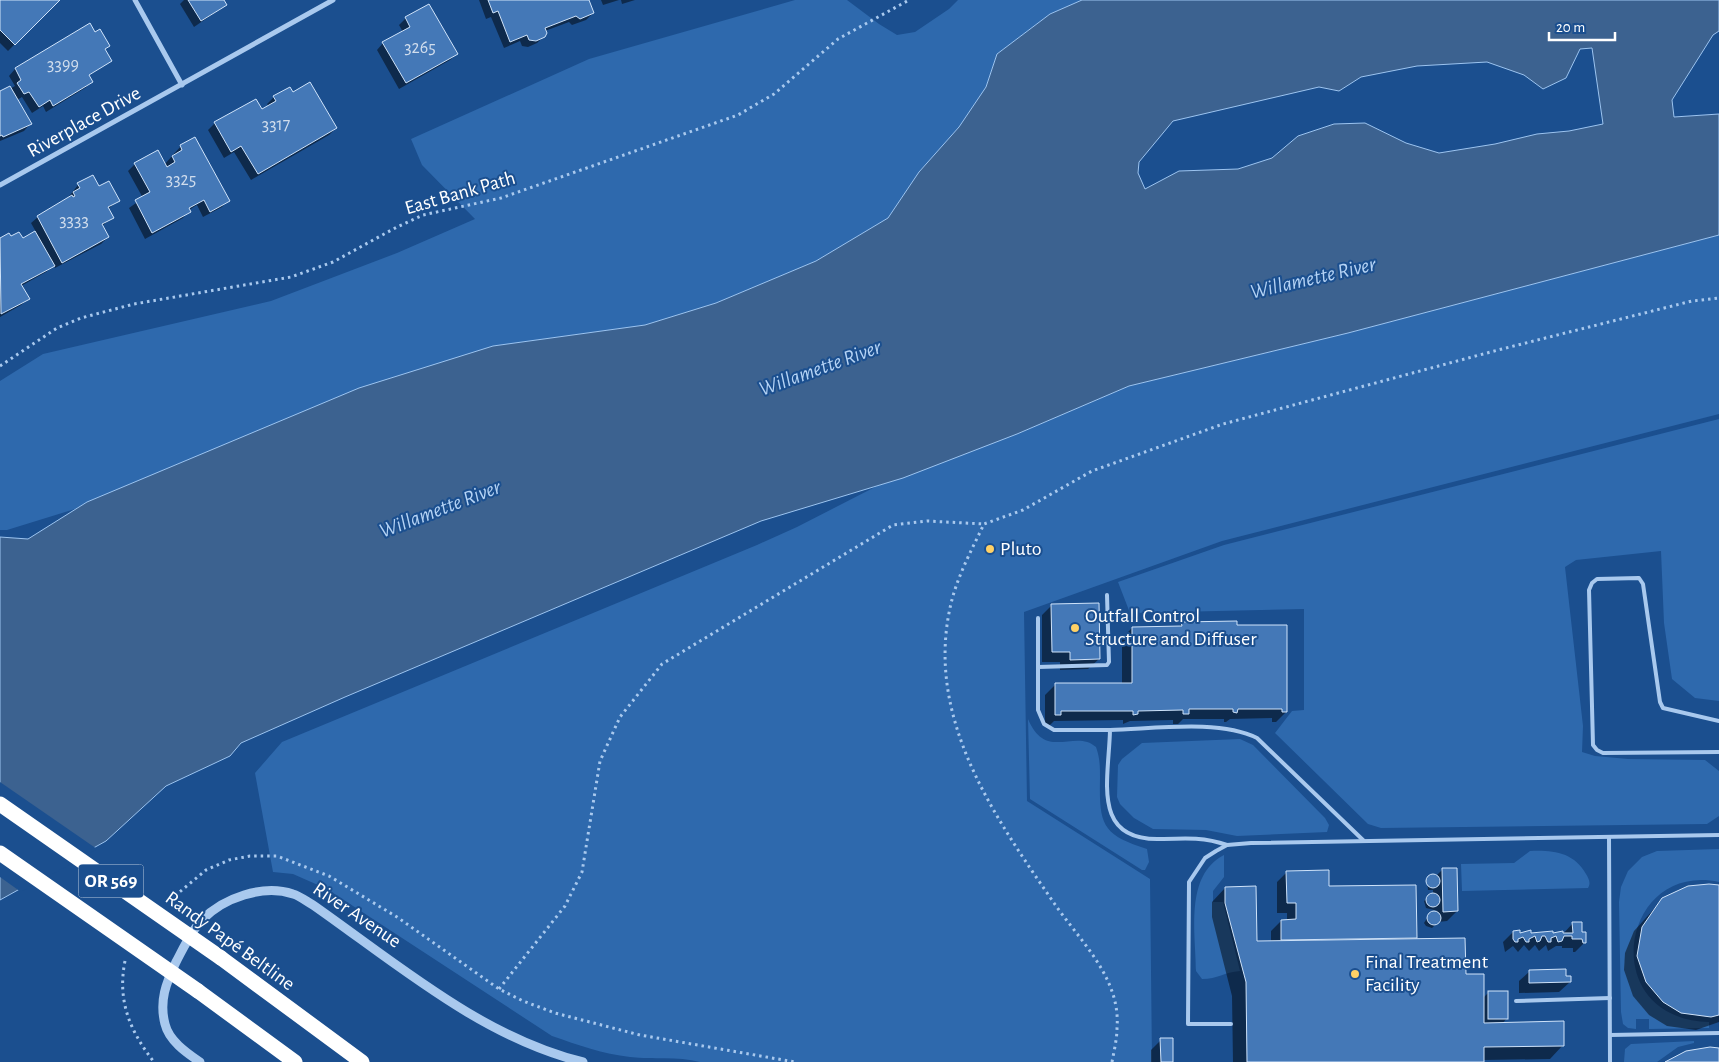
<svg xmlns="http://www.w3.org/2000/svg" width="1719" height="1062" font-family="'Alegreya Sans',sans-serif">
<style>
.green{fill:#2e69ad}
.water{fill:#3c6290;stroke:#9cc4f0;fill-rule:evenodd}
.pier{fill:#1b4f8f}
.shadow{fill:#0007}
.building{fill:#4478b7;stroke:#cfe3fa}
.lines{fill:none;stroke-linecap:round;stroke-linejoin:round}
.path{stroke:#a9c9ee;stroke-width:3;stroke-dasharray:2.5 4;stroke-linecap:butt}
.service{stroke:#a9c9ee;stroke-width:4}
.minor{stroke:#a9c9ee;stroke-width:5}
.tertiary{stroke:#a9c9ee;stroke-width:9}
.motorway{stroke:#fff;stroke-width:15}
.motorway-bridge{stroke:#fff;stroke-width:15}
.poi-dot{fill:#ffd166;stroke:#1b4f8f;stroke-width:2}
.labels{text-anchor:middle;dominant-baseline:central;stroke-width:4;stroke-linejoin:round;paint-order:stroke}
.number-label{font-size:18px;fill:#d0dded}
.shield{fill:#1b4f8f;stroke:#bbcadd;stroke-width:1}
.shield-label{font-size:19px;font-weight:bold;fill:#fff}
.street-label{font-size:20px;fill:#fff;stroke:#1b4f8f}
.poi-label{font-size:20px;fill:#fff;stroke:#1b4f8f;text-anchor:start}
.water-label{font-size:21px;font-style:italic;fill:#b5d3f5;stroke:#1b4f8f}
</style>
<rect width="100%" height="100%" fill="#1b4f8f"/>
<g class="green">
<path d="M795,0H847L879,24L897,35L915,32L949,9L958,0H1082L1050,14L997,54L986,87L959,127L919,172L888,218L816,261L716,303L645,325L493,346L87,502L75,509L7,530H0V381L43,354L271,301L397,253L475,219L422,165L411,139L589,59Z"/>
<path d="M1719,235V414L1222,541L1024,612L1027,801L1150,879L1152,1062H700C677,1056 654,1060 630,1057C603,1054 578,1045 552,1036L327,889L293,874L273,872L255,773L282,742L757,545L797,527L879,485L1017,434L1129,386L1348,333Z"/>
<path d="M1719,419V701L1695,698L1672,679L1664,623L1661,551L1576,560L1565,567L1583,726L1582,752L1595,756L1628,759L1705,760L1719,771V816L1707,824L1381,828L1368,824L1275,733L1292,711L1304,710V609L1130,613L1118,582L1224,545Z"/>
<path d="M1028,719C1046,762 1075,728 1096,747C1100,758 1100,767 1100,778C1099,825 1102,835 1147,849L1149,862L1145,870H1142L1030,799Z"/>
<path d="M1240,739L1253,745L1325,818L1329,825L1327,832L1237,836L1206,830L1153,829L1134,818L1120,804L1117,797L1118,765L1122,759L1142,743Z"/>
<path d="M1719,849V882C1620,861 1595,1019 1709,1022V1028L1649,1029V1019H1636V1029L1628,1028L1623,1024L1621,1012L1619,902L1621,887L1628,871L1642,857L1657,851Z"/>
<path d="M1530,851C1552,850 1574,852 1586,874C1589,879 1591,883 1588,888L1462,891L1461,864L1514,863Z"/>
<path d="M1224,855V877L1213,891V902H1223L1240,971C1224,972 1218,979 1202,979L1196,971C1196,933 1184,876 1224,855Z"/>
<path d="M1694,1041V1043L1678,1047L1657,1062H1624L1625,1049L1631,1044Z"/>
</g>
<path class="water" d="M1082,0H1719V31L1713,35L1672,100L1674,117L1719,114V235L1348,333L1129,386L1017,434L903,478L761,521L345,697L241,743L230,756L166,786L106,841L0,900V537L28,539L87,502L359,388L493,346L645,325L716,303L816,261L888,218L919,172L959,127L986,87L997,54L1050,14ZM1592,48L1603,124L1569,131L1537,134L1495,144L1439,153L1406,143L1365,123L1334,124L1298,136L1272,158L1238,169L1179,171L1145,189L1138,173L1139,162L1173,121L1319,87L1339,91L1361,77L1417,66L1487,62L1524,75L1543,89L1566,78L1580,49Z"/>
<path class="pier" d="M0,782L97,849L21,892L0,877Z"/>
<g class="shadow">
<path d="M0,0H58L8,51L0,43Z"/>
<path d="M184,0H223L226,5L194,27L180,4Z"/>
<path d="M479,0H587L593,13L586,20L572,25L569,22L545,31L544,36L537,43L528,47L522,46L520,41L504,48L491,17L486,19Z"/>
<path d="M601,0H619L603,5Z"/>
<path d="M621,0H635L622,4Z"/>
<path d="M429,6L456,54L450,60L399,89L377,50L383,43L403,32L399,25L406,18Z"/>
<path d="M89,25L95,33L109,46L104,50L110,61L88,76L91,82L85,88L46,112L43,106L32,113L22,97L17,100L30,124L24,131L0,141V94L15,86L9,76L15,69Z"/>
<path d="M293,93L336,128L329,135L251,180L234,152L224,158L208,130L215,123L262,111L269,107L267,104L274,97Z"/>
<path d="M181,146L228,200L222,207L203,217L197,205L189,210L183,218L145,239L129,208L143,198L128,171L135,164L164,165Z"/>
<path d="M78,185L99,188L119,200L108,209L112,217L102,226L108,237L101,244L55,268L53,265L46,272L21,286L28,299L21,305L0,317V239L8,234L11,238L22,239L36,232L31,223L38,217L67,199Z"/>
<path d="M1052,605L1099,659L1088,669L1060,670V662H1042V615Z"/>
<path d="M1182,623L1286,712L1276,722H1272V718L1230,719L1226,722H1224V719H1183L1178,724H1173V720L1130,721L1123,724V720L1054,721L1050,725H1045V695L1055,685L1122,684V638L1132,628H1178Z"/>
<path d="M1443,869L1457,911L1447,921L1438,922L1432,928L1426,926L1424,923L1431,912L1438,911L1426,908L1424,901L1433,894V890H1428L1427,878L1430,875L1436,876Z"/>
<path d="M1287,872L1328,887L1416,938L1414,940L1464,976L1483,998L1489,992L1507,1018L1502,1024L1563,1045L1550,1059L1483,1060V1062H1233L1232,996L1212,917V902L1225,888L1256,943L1271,942V931L1281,921H1287V913H1277V882Z"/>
<path d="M1719,886V1022L1696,1030L1667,1026L1649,1015L1633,996L1624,970L1625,953L1634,931L1663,899Z"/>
<path d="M1573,923L1585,942L1575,952H1573V948H1562V946H1556L1548,951L1546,945L1539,951L1535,945L1529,951L1524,945L1518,952L1513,946L1505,952L1503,942L1513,932L1519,934L1562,935Z"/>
<path d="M1530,971L1565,977L1570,982L1559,992L1519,993V981Z"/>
<path d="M1161,1040L1172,1062H1151V1050Z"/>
</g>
<g class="building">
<path d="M0,0H60L15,45L0,30Z"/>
<path d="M188,0H224L227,5L201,21Z"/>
<path d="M488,0H589L594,13L580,19L576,16L545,28L547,33L545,37L536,41L529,40L527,35L510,42L498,11L493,13Z"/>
<path d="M429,4L458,54L406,83L382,42L410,27L405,17Z"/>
<path d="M90,23L95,32L100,29L110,46L105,49L112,61L89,75L93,82L53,106L50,100L39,107L29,92L24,94L17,83L21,80L15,68Z"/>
<path d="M310,82L337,128L258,174L241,146L231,152L214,122L256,99L262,109L276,101L273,96L290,87L293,92Z"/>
<path d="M10,86L32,124L3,137L2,135L0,136V91Z"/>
<path d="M195,137L230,201L210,212L204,200L189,208L191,212L152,233L135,200L150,192L134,163L158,150L167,167L175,162L172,156L182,150L180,145Z"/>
<path d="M93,175L99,186L109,181L120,201L108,207L114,218L102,224L109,237L62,263L37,216L72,195L73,197L75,196L73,192L80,188L77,183Z"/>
<path d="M35,231L55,266L21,284L30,299L1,314L0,238L9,233L11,236L19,232L23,238Z"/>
<path d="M1099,603L1100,659L1070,660V652H1052L1051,604Z"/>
<path d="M1237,621V625H1287V712H1282V709H1238L1237,713L1233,712V709H1189V714H1183V710L1138,711V714L1133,715V711H1061V715H1055V683H1132V627L1182,626L1181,622Z"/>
<path d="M1442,868H1457L1458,911L1443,912Z"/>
<path d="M1329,870V886L1416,885L1417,938L1281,940V920L1296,919V903H1287L1286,871Z"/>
<circle cx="1433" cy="881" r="7"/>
<path d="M1709,884L1719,885V1015L1711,1017L1681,1013L1663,1002L1646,982L1637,956L1642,927L1662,898L1688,886Z"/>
<path d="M1256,886L1257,941L1465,938L1466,974H1484V1023L1564,1021V1046L1484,1047V1062H1247L1246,982L1225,903V887Z"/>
<circle cx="1433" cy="900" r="7"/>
<circle cx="1434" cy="918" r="7"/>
<path d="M1572,922H1582V932H1586V943H1583L1582,939H1572V936H1564L1562,941L1558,942L1556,936L1551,938V942H1548L1545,936H1542L1540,941L1537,942L1535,936L1529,939V942H1526L1523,937L1518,939V942H1515L1513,939V931L1520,930V933L1531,930V933L1553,931V933L1563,931V933H1573Z"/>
<path d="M1566,969V976H1571V982L1529,983V970Z"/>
<rect x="1488" y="991" width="20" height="28"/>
<path d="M1160,1038H1173V1062H1161Z"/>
<path d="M1710,1047L1719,1048V1062H1665L1686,1051Z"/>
</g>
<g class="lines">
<g class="path">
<path d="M0,366L57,328L81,318L134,304L291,277L333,262L397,227L423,215L501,198L738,115L774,94L838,39L909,0"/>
<path d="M170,900L206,870L229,860L250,856H277L329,876L397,917L499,989L523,1001L555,1013L640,1035L795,1062"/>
<path d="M125,961C117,1001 130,1031 154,1062"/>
<path d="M499,989L565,906L582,872L600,761L620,717L662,664L893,525L927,521L984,524"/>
<path d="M1112,1062C1114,1051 1117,1039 1117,1028C1121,978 1080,941 1054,903C994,816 926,719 950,608C956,579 971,551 984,524L1023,510L1092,471L1223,424L1498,350L1692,301L1719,298"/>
</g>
<g class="service">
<path d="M1038,618V710L1044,724L1054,730H1110"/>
<path d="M1038,667L1107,665L1109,662L1107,595"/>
<path d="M1719,721L1663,708L1660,702L1643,584L1639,578L1597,579L1592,583L1589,590L1593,745L1597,750L1603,753L1719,752"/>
<path d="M1609,837L1610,1062"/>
<path d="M1227,845C1205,837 1186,838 1162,839C1090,842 1109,779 1110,730C1153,729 1219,719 1257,738L1364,841"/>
<path d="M1516,1001L1610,998"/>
<path d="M1231,1024H1188L1189,882L1205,858L1216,851L1227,845L1251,843L1719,835"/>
<path d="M1610,1035L1719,1033"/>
</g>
<g class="minor">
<path d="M135,0L182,85"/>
<path d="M0,185L333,0"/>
</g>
<path class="tertiary" d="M200,1062C187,1053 169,1041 165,1024C159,1001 166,983 176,962C183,949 191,931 202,920C223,898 263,884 293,894C300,896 306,901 313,905C396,963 483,1038 583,1062"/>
<g class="motorway">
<path d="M221,958L362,1062"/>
<path d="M198,991L295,1062"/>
</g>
<g class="motorway-bridge">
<path d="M0,804L221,958"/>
<path d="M0,853L198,991"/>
</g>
</g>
<g class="poi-dot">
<circle cx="990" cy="549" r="5"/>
<circle cx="1075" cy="628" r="5"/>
<circle cx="1355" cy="974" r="5"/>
</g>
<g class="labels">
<g class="number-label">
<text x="420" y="48">3265</text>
<text x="63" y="65">3399</text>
<text x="276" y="125">3317</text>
<text x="181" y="180">3325</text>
<text x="74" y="221">3333</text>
</g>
<rect class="shield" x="78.5" y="864.5" width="65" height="33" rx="4"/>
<g class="shield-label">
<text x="111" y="881">OR 569</text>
</g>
<g class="street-label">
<text transform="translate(84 122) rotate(-29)">Riverplace Drive</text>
<text transform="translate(460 193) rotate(-16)">East Bank Path</text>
<text transform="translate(357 915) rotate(34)">River Avenue</text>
<text transform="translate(230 941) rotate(36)">Randy Papé Beltline</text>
</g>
<g class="poi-label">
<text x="1000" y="549">Pluto</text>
<text x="1085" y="616">Outfall Control<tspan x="1085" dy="23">Structure and Diffuser</tspan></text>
<text x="1365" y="962">Final Treatment<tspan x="1365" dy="23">Facility</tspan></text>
</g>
<g class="water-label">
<text transform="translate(1313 278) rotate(-13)">Willamette River</text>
<text transform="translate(820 368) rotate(-20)">Willamette River</text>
<text transform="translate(440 509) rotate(-21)">Willamette River</text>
</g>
</g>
<path d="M1549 32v8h66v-8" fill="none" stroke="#ffffff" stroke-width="2.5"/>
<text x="1556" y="32" font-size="15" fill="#ffffff" stroke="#1b4f8f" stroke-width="4" paint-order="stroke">20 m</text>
</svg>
